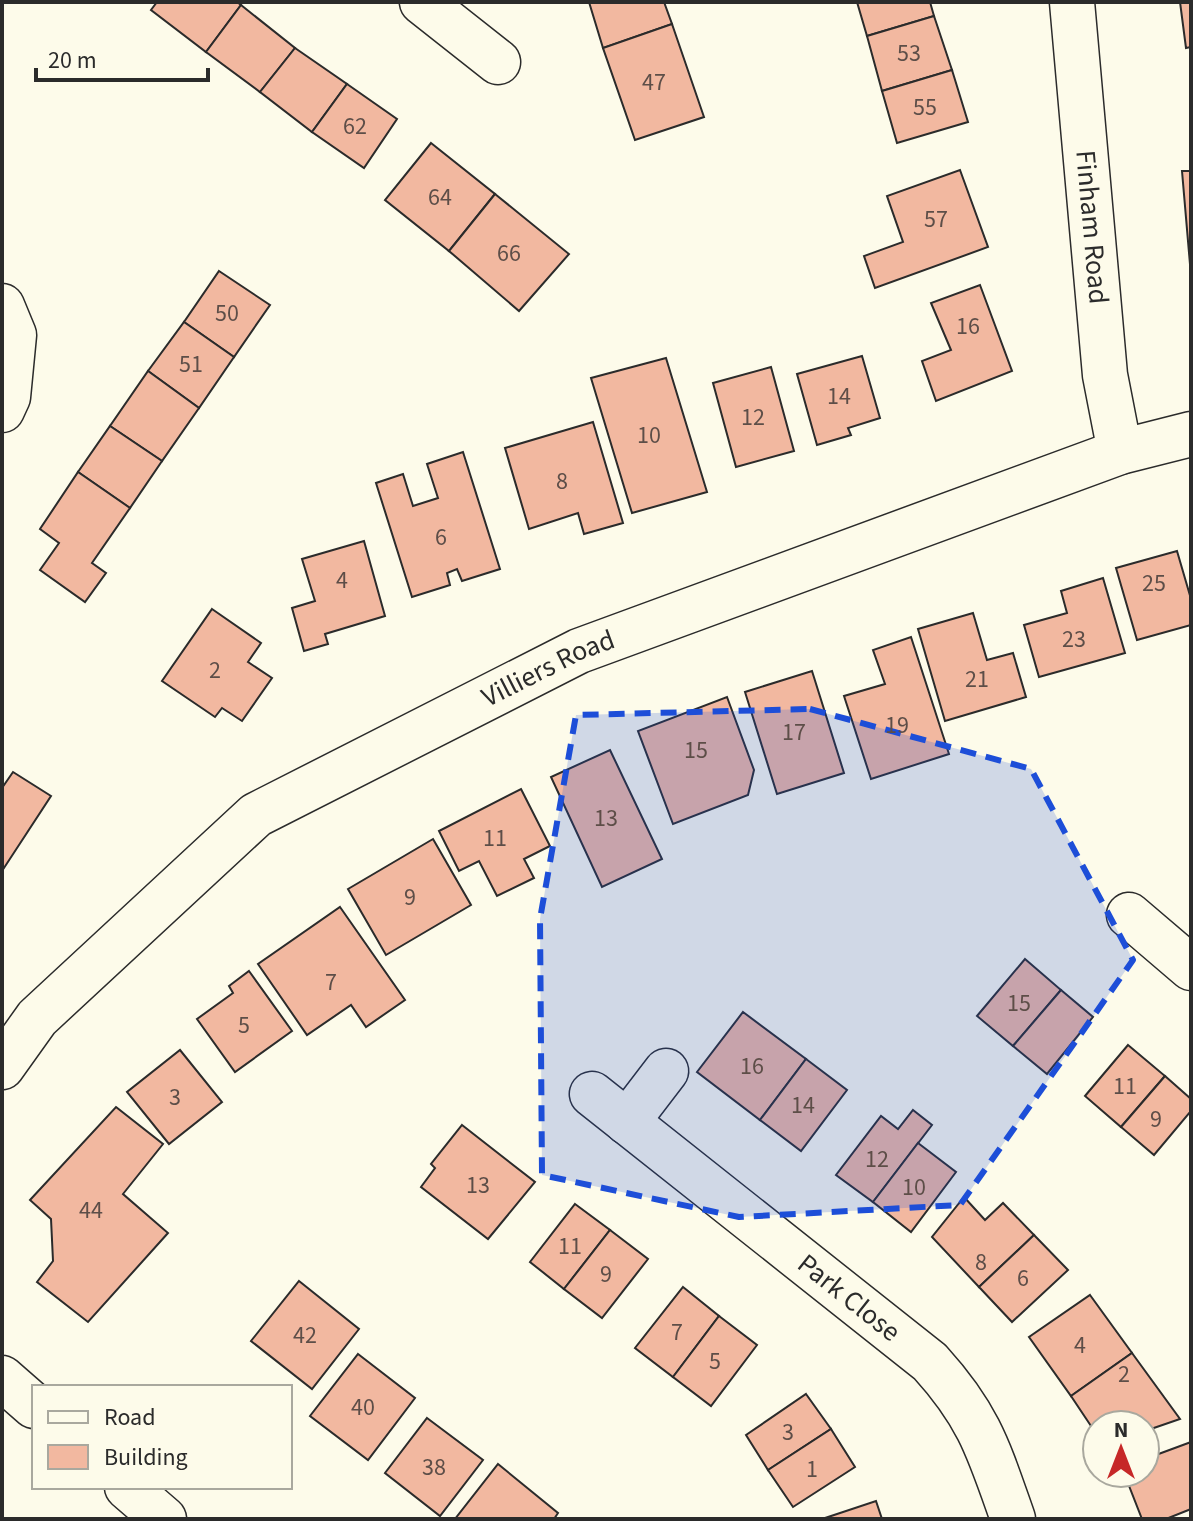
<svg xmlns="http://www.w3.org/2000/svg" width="1193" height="1521" font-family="'Source Sans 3',sans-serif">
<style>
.building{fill:#f2b8a0;stroke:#2b2b2b;stroke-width:2}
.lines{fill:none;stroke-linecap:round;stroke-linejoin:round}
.minor-casing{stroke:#2b2b2b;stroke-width:47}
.minor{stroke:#fdfbea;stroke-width:44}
.marked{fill:#1d4ed8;fill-opacity:0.2;stroke:#1d4ed8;stroke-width:6;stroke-dasharray:16 10;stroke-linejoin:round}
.labels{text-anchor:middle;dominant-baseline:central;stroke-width:6;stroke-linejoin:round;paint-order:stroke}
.number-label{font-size:24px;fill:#5d4e48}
.street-label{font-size:28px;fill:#2b2b2b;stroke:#fdfbea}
</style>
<rect width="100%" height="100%" fill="#fdfbea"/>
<g class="building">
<path d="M157,2H237L241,5L206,52L151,10Z"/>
<path d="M589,2H664L672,24L603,48Z"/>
<path d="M857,2H930L934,16L867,36Z"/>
<path d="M1180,2H1191V47L1186,48Z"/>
<path d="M241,5L295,48L260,92L206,52Z"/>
<path d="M934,16L952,70L882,91L867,36Z"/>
<path d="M672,24L704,117L635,140L603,48Z"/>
<path d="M295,48L347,84L312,132L260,92Z"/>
<path d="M952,70L968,122L897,143L882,91Z"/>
<path d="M347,84L397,119L364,168L312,132Z"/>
<path d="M431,143L495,194L449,251L385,200Z"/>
<path d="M960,170L988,247L875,288L864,256L903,242L887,196Z"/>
<path d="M1182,171H1191V276Z"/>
<path d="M495,194L569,254L519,311L449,251Z"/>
<path d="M219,271L270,305L234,357L184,322Z"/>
<path d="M980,285L1012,371L936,401L922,361L951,350L931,303Z"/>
<path d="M184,322L234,357L199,408L148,371Z"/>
<path d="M862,356L880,418L848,428L851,435L817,445L797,374Z"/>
<path d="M666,358L707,492L632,513L591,378Z"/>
<path d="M771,367L794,451L736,467L713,383Z"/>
<path d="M148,371L199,408L162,461L110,426Z"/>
<path d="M593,422L623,523L584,534L578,513L529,529L505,448Z"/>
<path d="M110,426L162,461L130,508L78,472Z"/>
<path d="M463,452L500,569L462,581L457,569L447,573L450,585L412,597L376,483L403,474L413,506L438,498L427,464Z"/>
<path d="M78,472L130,508L92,563L106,573L85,602L40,570L59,543L40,529Z"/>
<path d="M364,541L385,616L325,634L328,644L304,651L292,608L315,601L302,559Z"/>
<path d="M1177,551L1191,599V625L1137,640L1116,568Z"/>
<path d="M1103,578L1125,653L1039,677L1024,625L1067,613L1061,591Z"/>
<path d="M212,609L261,643L248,662L272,678L242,721L222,708L215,717L162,681Z"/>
<path d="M973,613L987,660L1013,653L1026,697L945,721L918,629Z"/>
<path d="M911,637L949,754L871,779L844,696L885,684L873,650Z"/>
<path d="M812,671L844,773L777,794L745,692Z"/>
<path d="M727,697L754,770L748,795L673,824L638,731Z"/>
<path d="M610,750L662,859L602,887L551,777Z"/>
<path d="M13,772L51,796L2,871V788Z"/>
<path d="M521,789L550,846L524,859L534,878L497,896L479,861L459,871L439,831Z"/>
<path d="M433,839L471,905L386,955L348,889Z"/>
<path d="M340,907L405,1000L366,1027L351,1005L307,1035L258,964Z"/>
<path d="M1025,959L1061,990L1013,1046L977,1016Z"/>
<path d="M249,971L292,1031L235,1072L197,1019L233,993L229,986Z"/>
<path d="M1061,990L1093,1017L1047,1074L1013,1046Z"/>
<path d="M743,1012L806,1059L760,1120L697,1072Z"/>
<path d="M1128,1045L1165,1076L1121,1127L1085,1096Z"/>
<path d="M180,1050L222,1102L169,1144L127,1092Z"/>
<path d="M806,1059L847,1090L801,1151L760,1120Z"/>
<path d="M1165,1076L1191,1099V1111L1154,1155L1121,1127Z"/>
<path d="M116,1107L163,1144L123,1194L168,1233L88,1322L37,1282L53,1261L51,1219L30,1200Z"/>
<path d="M913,1110L932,1125L873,1202L836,1175L881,1116L898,1129Z"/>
<path d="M462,1125L535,1182L488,1239L421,1187L435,1168L431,1164Z"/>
<path d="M918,1143L956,1172L911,1232L873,1202Z"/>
<path d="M964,1197L985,1220L1003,1203L1034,1235L979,1287L932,1237Z"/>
<path d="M575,1204L610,1230L564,1289L530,1262Z"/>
<path d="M610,1230L648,1259L602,1318L564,1289Z"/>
<path d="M1034,1235L1068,1270L1012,1322L979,1287Z"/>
<path d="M299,1281L359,1329L312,1389L251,1341Z"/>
<path d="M683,1287L719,1316L673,1377L635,1348Z"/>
<path d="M1090,1295L1132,1353L1071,1396L1029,1337Z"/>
<path d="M719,1316L757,1345L711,1406L673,1377Z"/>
<path d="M1132,1353L1180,1419L1145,1431V1425H1097L1095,1432L1071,1396Z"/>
<path d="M358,1354L415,1398L368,1460L310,1416Z"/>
<path d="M806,1394L831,1429L768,1470L746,1435Z"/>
<path d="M427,1418L483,1460L440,1516L385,1473Z"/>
<path d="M831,1429L855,1467L793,1507L768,1470Z"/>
<path d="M1191,1442V1509L1166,1519H1142L1124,1473H1145V1459Z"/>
<path d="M498,1464L558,1513L554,1519H455Z"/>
<path d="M876,1501L882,1519H822Z"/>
</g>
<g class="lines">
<defs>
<g id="minor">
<path d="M422,2L498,62"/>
<path id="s1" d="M1072,2L1105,375L1120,452"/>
<path d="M2,306L14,335L8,397L2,410"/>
<path d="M1129,915L1191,968"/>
<path id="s2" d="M2,1067L37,1018L256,815L579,651L1120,452L1191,434"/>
<path id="s3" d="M592,1094L930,1362C980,1417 989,1451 1013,1519"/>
<path d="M627,1122L666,1071"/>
<path d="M2,1378L34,1406"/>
<path d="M127,1487L164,1519"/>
</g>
</defs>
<use href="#minor" class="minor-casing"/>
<use href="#minor" class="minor"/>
</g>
<path class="marked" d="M810,709L1031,769L1133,960L960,1205L739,1217L542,1175L540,919L576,715Z"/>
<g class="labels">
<g class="number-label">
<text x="909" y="53">53</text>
<text x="654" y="82">47</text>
<text x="925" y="107">55</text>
<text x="355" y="126">62</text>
<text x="440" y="197">64</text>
<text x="936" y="219">57</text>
<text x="509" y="253">66</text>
<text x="227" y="313">50</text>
<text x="968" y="326">16</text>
<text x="191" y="364">51</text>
<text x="839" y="396">14</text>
<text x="753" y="417">12</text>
<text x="649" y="435">10</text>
<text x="562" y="481">8</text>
<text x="441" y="537">6</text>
<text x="342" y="580">4</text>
<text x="1154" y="583">25</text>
<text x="1074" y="639">23</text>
<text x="215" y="670">2</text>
<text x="977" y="679">21</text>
<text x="897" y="725">19</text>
<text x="794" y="732">17</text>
<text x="696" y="750">15</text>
<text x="606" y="818">13</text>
<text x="495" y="838">11</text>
<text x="410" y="897">9</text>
<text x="331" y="982">7</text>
<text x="1019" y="1003">15</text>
<text x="244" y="1025">5</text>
<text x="752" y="1066">16</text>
<text x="1125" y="1086">11</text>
<text x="175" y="1097">3</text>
<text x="803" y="1105">14</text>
<text x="1156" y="1119">9</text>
<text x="877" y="1159">12</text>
<text x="478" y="1185">13</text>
<text x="914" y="1187">10</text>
<text x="91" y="1210">44</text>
<text x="570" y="1246">11</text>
<text x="981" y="1262">8</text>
<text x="606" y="1274">9</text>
<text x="1023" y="1278">6</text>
<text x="677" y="1332">7</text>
<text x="305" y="1335">42</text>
<text x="1080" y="1345">4</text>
<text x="715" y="1361">5</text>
<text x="1124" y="1374">2</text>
<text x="363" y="1407">40</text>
<text x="788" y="1432">3</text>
<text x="434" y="1467">38</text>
<text x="812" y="1469">1</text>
</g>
<g class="street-label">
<text stroke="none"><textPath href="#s1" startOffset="226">Finham Road</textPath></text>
<text stroke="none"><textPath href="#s2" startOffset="686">Villiers Road</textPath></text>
<text stroke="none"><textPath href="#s3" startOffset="328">Park Close</textPath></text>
</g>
</g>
<rect width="1193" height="1521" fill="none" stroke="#2b2b2b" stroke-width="8"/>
<rect x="32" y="1385" width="260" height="104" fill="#fdfbea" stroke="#a9a89e" stroke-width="2"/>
<rect x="48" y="1411" width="40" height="12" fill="#fdfbea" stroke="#a9a89e" stroke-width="2"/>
<text x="104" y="1425" font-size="24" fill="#2b2b2b">Road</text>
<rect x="48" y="1445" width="40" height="24" fill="#f2b8a0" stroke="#a9a89e" stroke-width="2"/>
<text x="104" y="1465" font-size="24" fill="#2b2b2b">Building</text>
<g transform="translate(1121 1449)"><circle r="38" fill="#fdfbea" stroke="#a9a89e" stroke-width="2"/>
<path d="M0-6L14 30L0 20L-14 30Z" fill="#c62828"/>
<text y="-12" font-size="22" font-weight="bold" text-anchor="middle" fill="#2b2b2b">N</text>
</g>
<path d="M36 68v12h172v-12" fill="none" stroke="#2b2b2b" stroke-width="4"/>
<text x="48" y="68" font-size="24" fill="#2b2b2b" stroke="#fdfbea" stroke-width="6" paint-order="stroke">20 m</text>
</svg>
